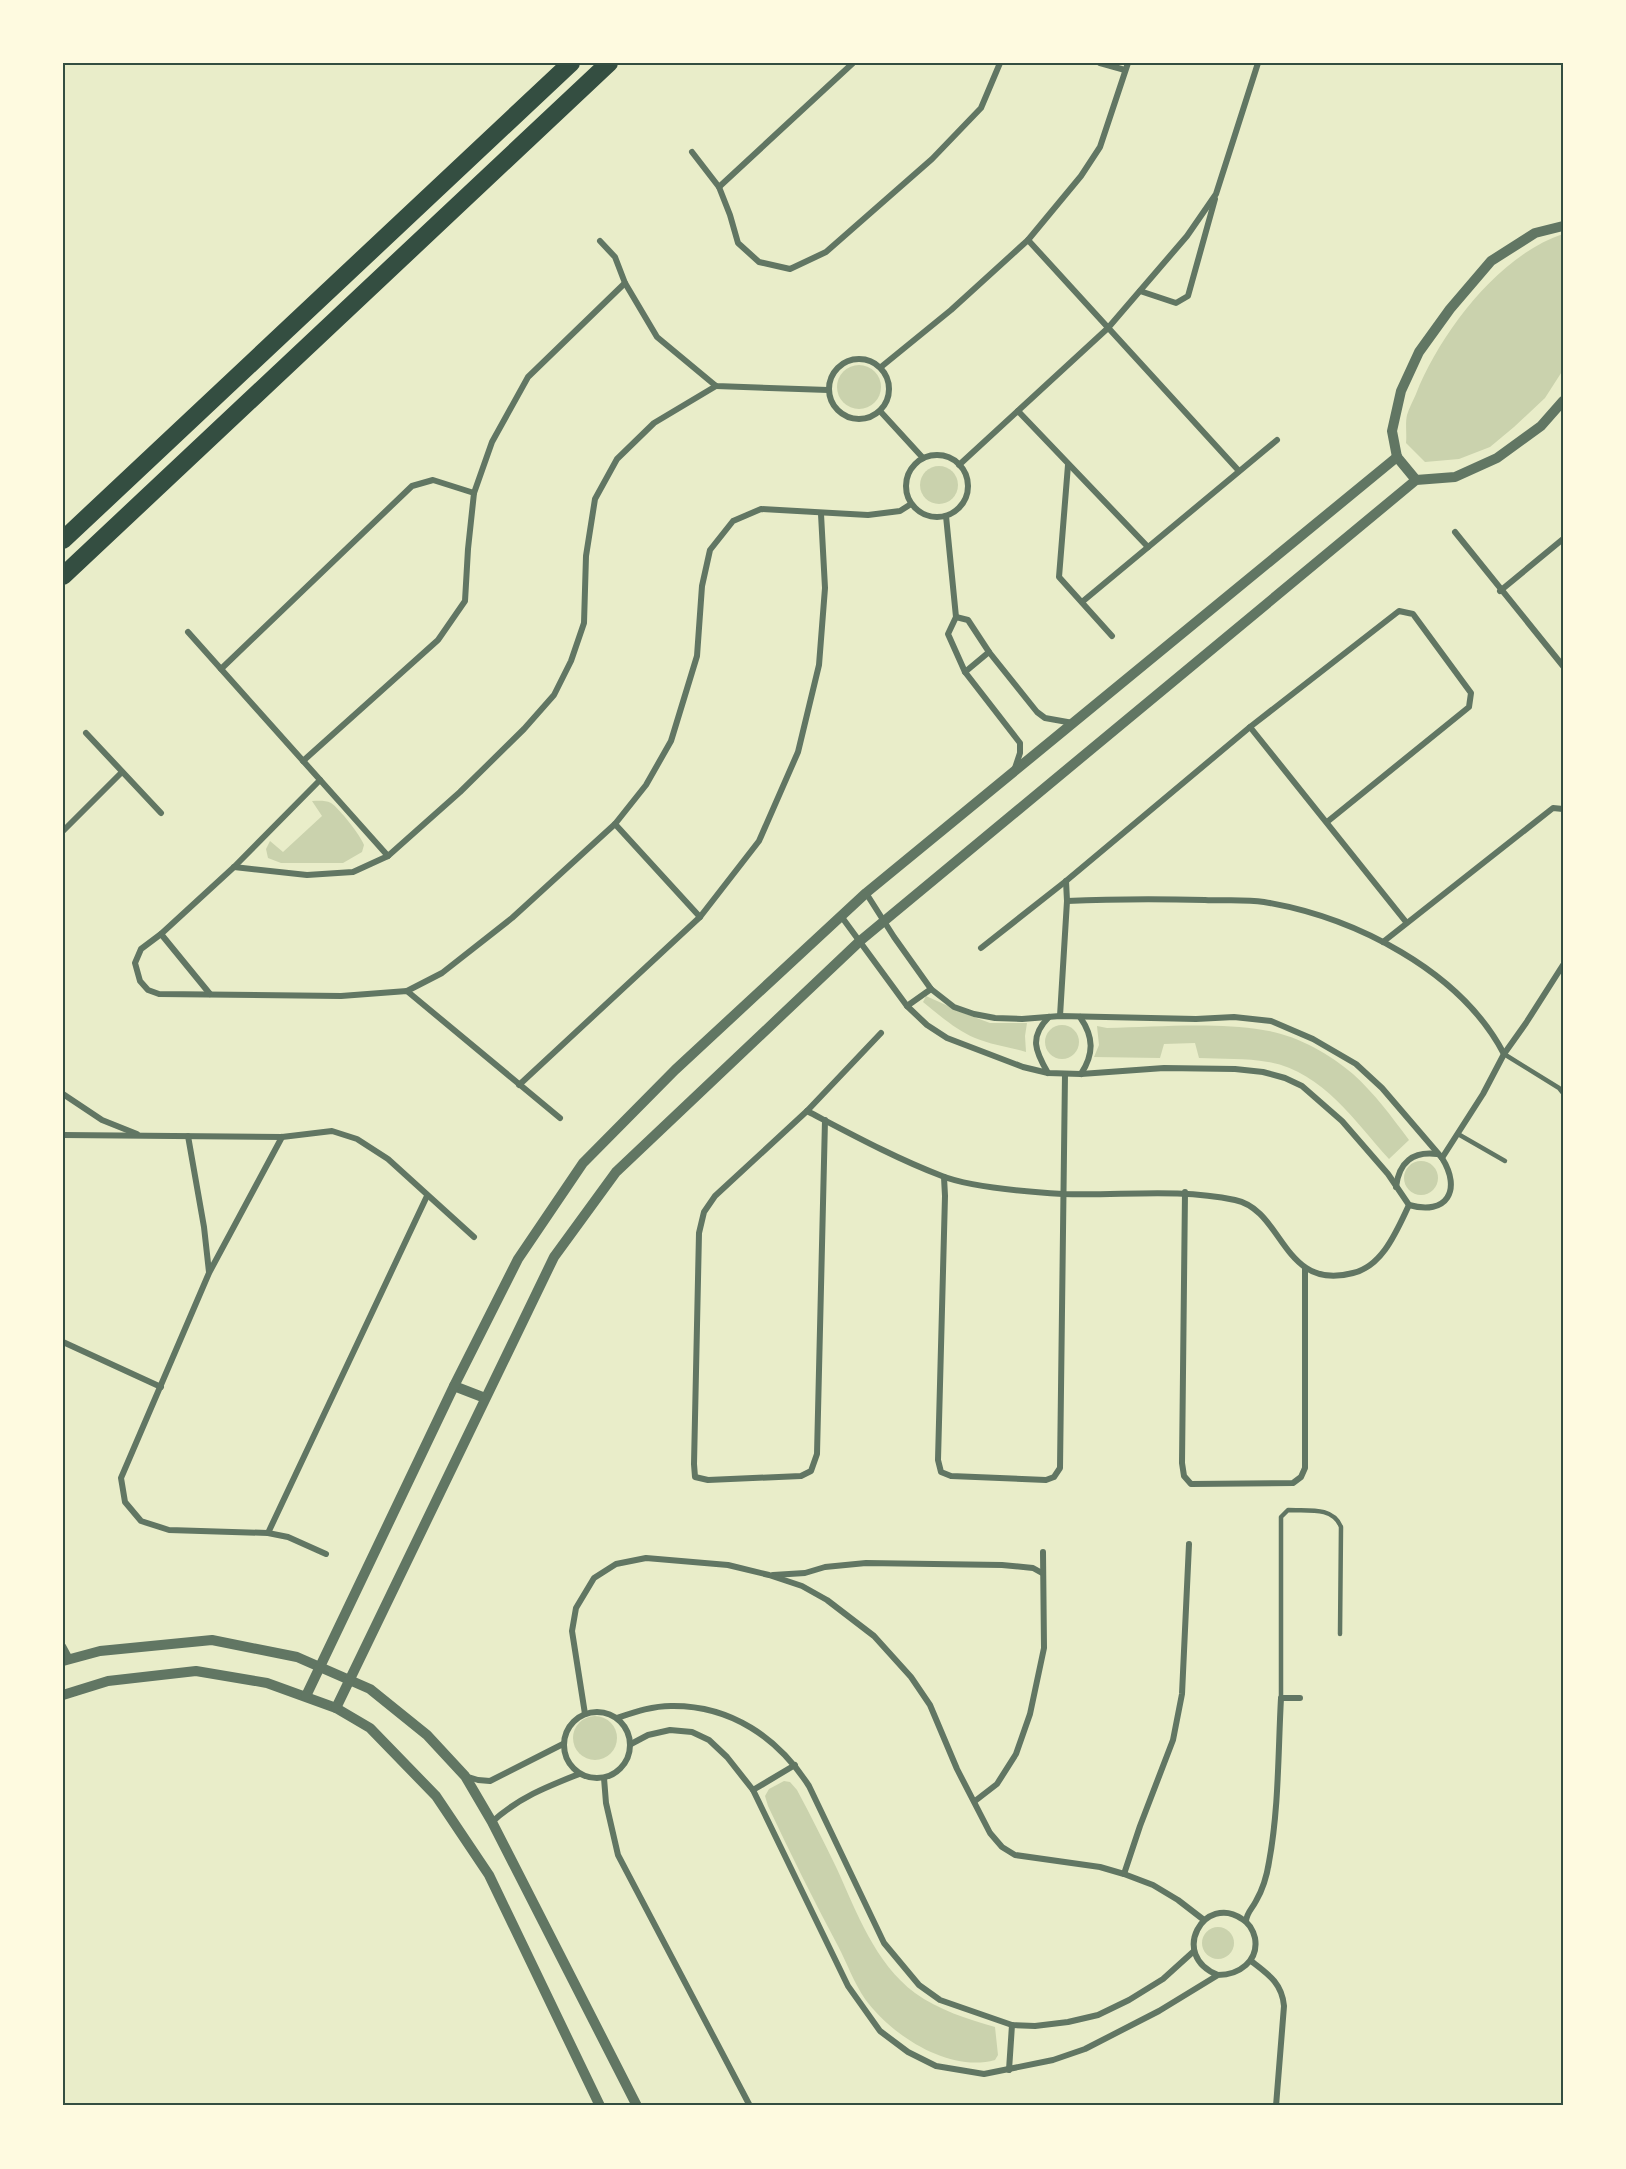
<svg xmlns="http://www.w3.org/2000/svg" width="1626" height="2169" font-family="'Exo 2',sans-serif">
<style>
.green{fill:#cad2ad}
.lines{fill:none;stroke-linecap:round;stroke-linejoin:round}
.service{stroke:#617663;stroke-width:4.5}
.minor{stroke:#617663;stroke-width:6}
.tertiary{stroke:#617663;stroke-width:10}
.motorway{stroke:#344e41;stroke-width:18}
.neatline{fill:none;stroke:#344e41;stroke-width:2}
</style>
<rect width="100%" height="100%" fill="#e9edc9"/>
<g class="green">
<path d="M1563,234V370L1545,398L1514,427L1490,447L1459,459L1425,462L1406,443C1407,434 1405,424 1407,415C1409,408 1413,401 1416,394C1440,333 1499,255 1563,234Z"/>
<circle cx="859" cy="387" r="22"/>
<circle cx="939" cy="485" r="19"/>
<path d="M312,801C318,801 325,800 331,803C339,808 361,836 364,845L362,852L343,863H281L268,858L266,849L270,841L283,852L322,816Z"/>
<path d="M926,996L966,1014L990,1023H1027L1025,1036L1026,1052C1009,1047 992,1045 975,1038C956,1030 939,1015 923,1002Z"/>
<circle cx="1062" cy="1042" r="17"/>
<path d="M1097,1026L1107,1028C1156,1027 1215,1022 1263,1030C1294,1034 1329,1053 1353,1074C1375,1094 1391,1116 1409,1140L1389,1159C1355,1122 1322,1071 1268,1062C1246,1058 1222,1059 1199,1058L1195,1043L1164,1044L1160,1058L1094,1057L1099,1045Z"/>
<circle cx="1421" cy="1178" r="17"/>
<circle cx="595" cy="1738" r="22"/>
<path d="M784,1781L790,1782L797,1790C811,1816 824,1842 837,1869C857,1913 875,1963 915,1993C938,2010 968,2019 995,2027L998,2055L995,2060C949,2073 891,2035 865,1999C854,1983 847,1963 838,1946C813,1899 790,1853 768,1806L765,1796L769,1789Z"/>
<circle cx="1218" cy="1943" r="16"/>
</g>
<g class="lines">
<g class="service">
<path d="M1504,1054L1559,1088L1563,1093"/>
<path d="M1458,1134L1505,1161"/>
<path d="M1281,1698V1517L1288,1510C1307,1511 1333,1506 1341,1527L1340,1634"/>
</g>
<g class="minor">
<path d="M1100,63L1125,70"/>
<path d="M692,152L719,187L730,215L738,243L759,262L790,269L826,252L932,159L981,108L1000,63"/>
<path d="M719,187L853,63"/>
<path d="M1028,240L1239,471"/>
<path d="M600,241L615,257L625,283L657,337L716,386L828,390"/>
<path d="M1140,291L1176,303L1188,296L1215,199"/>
<circle cx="859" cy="389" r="30"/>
<path d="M881,367L951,310L1028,240L1081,176L1100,147L1128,63"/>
<path d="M880,411L923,458"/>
<path d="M1018,411L1148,547"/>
<circle cx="937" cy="486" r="31"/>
<path d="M959,465L1108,328L1187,236L1216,194L1258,63"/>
<path d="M1068,465L1059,577L1112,636"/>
<path d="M946,516L956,617L948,634L965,672L1020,743V753L1015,768"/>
<path d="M1455,532L1563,666"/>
<path d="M1500,591L1563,539"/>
<path d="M1082,602L1277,440"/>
<path d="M956,617L968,620L989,652L1037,712L1045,718L1073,723"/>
<path d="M188,632L388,856"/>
<path d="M221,669L412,486L433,480L474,493"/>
<path d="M965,672L989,652"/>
<path d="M1250,727L1406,922"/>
<path d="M86,733L161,813"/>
<path d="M303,761L438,640L465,601L468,549L474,493L492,442L528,377L625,283"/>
<path d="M320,780L234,867L161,934L141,949L135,963L140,981L148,990L159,994L341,996L407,991L560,1118"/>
<path d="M615,824L700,917"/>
<path d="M63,831L122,772"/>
<path d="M234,867L307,875L353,872L388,856L460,792L524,729L554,695L571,661L584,623L586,556L595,499L617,459L654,423L716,386"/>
<path d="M866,893L894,937L931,989L954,1007L974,1014L995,1018L1022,1019L1060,1016L1196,1019L1234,1017L1271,1021L1313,1039L1356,1064L1382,1088L1442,1158C1462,1190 1447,1216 1409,1205"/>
<path d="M1067,901C1113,899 1159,899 1205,900C1224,901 1245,899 1264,902C1354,917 1460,970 1504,1054"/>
<path d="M841,916L907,1006L927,1025L947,1038L1023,1067L1048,1073L1081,1074L1164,1068L1235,1069L1263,1072L1285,1078L1302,1086L1342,1121L1388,1174L1409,1205"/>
<path d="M161,934L210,994"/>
<path d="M1383,942L1553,808L1563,809"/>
<path d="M981,948L1066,881L1250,727L1399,611L1413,614L1471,693L1469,707L1327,822"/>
<path d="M407,991L442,973L512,918L615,824L646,785L671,741L697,656L702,586L710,550L733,521L761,509L868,515L900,511L911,504"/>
<path d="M907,1006L931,989"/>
<path d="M1060,1016L1067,901L1066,881"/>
<path d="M1080,1017C1094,1037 1094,1054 1081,1074"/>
<path d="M1048,1073C1035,1051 1029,1037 1049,1017"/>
<path d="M519,1085L700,917L759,841L798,752L819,665L825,588L821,514"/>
<path d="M63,1094L102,1120L137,1134"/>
<path d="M807,1111C851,1134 895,1158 942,1176C972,1188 1030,1192 1063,1194C1121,1196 1177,1188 1235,1200C1284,1210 1282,1292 1353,1273C1383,1266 1397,1230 1409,1205"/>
<path d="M825,1120L817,1454L811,1471L801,1476L708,1480L695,1477L694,1464L699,1233L704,1212L715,1196L807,1111L881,1033"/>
<path d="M63,1135L282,1137L332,1131L357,1139L388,1159L474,1237"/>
<path d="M188,1136L204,1227L209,1272"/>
<path d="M282,1137L209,1273L121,1478L125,1502L141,1521L169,1530L268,1533L288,1537L326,1554"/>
<path d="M1442,1158L1483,1094L1504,1054L1526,1023L1563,965"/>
<path d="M944,1177L945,1196L938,1460L941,1472L951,1476L1046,1480L1054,1477L1060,1468L1065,1074"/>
<path d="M1396,1187C1399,1162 1413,1151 1437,1154"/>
<path d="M1185,1192L1182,1463L1184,1476L1191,1484L1293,1483L1301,1477L1305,1468V1269"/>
<path d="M63,1342L161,1387"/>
<path d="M268,1533L427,1196"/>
<path d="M773,1575L805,1573L825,1567L866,1563L1002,1565L1033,1568L1042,1573"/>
<path d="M63,1646L70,1659"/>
<circle cx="597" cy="1745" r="33"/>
<path d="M585,1714L572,1631L576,1608L594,1578L616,1564L646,1558L728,1565L769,1575L802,1586L827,1600L874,1636L911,1677L930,1705L957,1769L990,1833L1002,1847L1015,1855L1100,1867L1124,1874L1153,1885L1178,1900L1204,1920"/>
<path d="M617,1718C635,1712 652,1706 671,1706C731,1705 778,1738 809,1786L884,1943L919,1985L940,2000L1012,2025L1035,2026L1068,2022L1098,2015L1129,2000L1163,1979L1194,1951"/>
<path d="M631,1744L648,1735L670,1730L692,1732L709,1740L727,1757L753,1790L848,1986L880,2031L908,2052L936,2066L984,2074L1053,2060L1085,2049L1159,2011L1218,1975C1239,1975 1259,1961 1255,1938C1253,1930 1249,1923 1242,1919C1205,1893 1168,1955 1218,1975"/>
<path d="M465,1776L478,1780L490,1781L563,1744"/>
<path d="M604,1778L606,1803L618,1855L750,2106"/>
<path d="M753,1790L795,1765"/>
<path d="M975,1801L997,1784L1016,1754L1030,1714L1044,1648L1043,1552"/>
<path d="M492,1822C518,1798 546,1787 579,1774"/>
<path d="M1124,1874L1140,1826L1173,1740L1182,1694L1189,1544"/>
<path d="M1246,1921C1247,1912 1252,1909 1256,1901C1263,1889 1267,1875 1269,1862C1279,1808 1278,1752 1281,1698H1300"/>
<path d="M1251,1961C1268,1974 1282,1983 1284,2006L1276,2106"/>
<path d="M1009,2070L1012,2025"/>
</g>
<g class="tertiary">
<path d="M1397,457L1392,431L1401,391L1419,352L1450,309L1491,261L1535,233L1563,226"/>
<path d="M1397,457L1416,480"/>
<path d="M454,1386L485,1398"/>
<path d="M63,1661L100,1651L212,1640L297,1657L370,1689L427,1735L465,1776L492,1822L637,2106"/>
<path d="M63,1695L108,1681L196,1671L267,1683L336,1708L370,1728L436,1796L489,1875L600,2106"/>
<path d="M306,1696L454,1386L518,1259L583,1163L675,1070L866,893L1397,457"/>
<path d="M336,1708L554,1257L616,1172L860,941L1416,480L1455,477L1497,458L1541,426L1563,401"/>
</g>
<g class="motorway">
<path d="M63,540L571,63"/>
<path d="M63,576L609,63"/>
</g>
</g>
<rect width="1626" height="2169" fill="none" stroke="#fefae0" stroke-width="129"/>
<rect x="64" y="64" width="1498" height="2040" class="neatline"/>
</svg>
